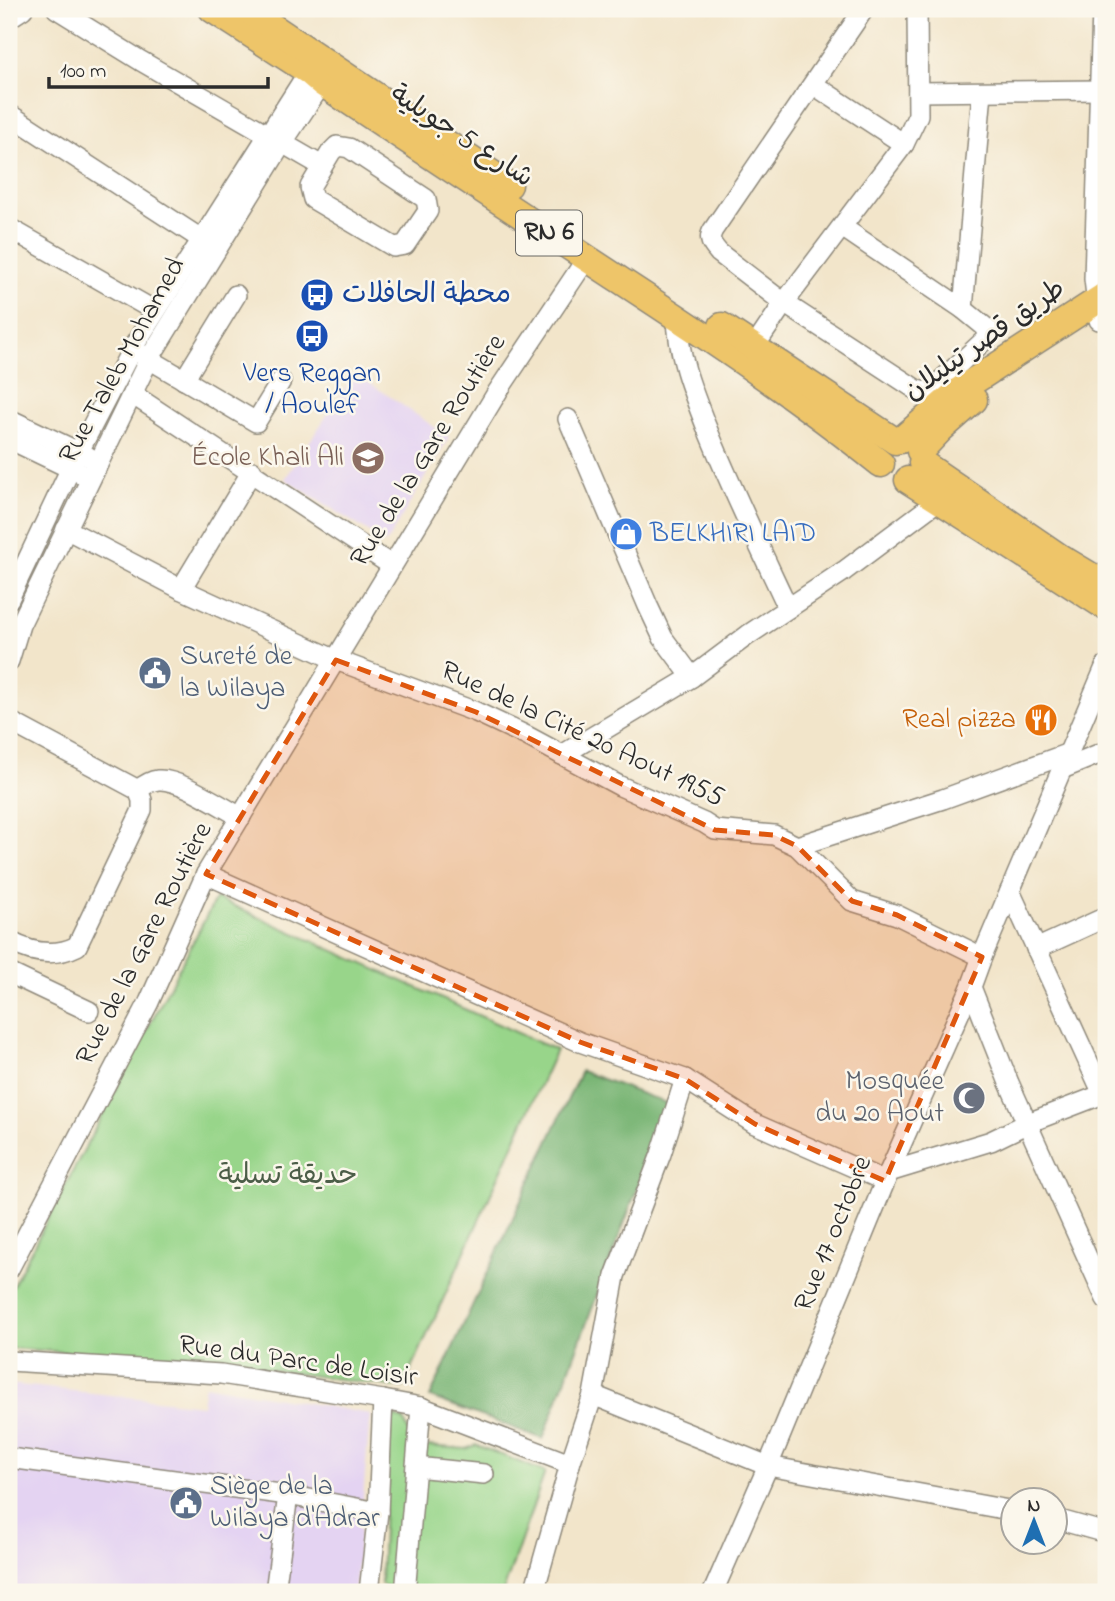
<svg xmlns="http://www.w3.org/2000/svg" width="1115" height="1601" font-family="'Indie Flower','Playpen Sans Arabic',sans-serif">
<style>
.built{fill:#e4d3f2}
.green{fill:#98d58a;stroke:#62805a;stroke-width:2}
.forest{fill:#7ab676;stroke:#527050;stroke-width:2}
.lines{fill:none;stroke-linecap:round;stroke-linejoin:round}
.minor-casing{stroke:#8e887a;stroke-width:22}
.major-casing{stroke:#8e887a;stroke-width:29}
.minor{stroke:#fff;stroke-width:19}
.major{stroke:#eec569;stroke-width:26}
.marked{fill:#df570e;fill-opacity:0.2;stroke:#df570e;stroke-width:5;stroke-dasharray:14 9;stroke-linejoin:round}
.labels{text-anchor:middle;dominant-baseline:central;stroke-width:5;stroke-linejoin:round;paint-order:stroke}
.shield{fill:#fbf7ec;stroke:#696865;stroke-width:2}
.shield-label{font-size:26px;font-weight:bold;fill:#2b2b2b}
.street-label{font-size:28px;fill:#2b2b2b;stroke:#fbf7ec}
.transit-label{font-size:28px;fill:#164399;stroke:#fbf7ec;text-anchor:start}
.education-label{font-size:28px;fill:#785e54;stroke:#fbf7ec;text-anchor:end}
.shop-label{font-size:28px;fill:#366cbe;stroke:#fbf7ec;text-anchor:start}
.service-label{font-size:28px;fill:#4e5e75;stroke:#fbf7ec;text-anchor:start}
.food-label{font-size:28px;fill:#c56008;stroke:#fbf7ec;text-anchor:end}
.worship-label{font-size:28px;fill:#5b616d;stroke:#fbf7ec;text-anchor:end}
.park-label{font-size:28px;fill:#4c5e48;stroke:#fbf7ec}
</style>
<rect width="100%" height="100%" fill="#fbf7ec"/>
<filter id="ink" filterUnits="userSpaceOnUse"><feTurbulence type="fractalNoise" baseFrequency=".0143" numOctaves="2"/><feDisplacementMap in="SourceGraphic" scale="14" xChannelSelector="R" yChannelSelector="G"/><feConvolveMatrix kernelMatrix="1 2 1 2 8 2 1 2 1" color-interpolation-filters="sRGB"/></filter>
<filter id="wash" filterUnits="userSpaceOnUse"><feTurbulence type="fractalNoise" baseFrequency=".00686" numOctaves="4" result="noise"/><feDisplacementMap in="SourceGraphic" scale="28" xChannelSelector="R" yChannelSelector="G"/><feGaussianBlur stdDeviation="1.57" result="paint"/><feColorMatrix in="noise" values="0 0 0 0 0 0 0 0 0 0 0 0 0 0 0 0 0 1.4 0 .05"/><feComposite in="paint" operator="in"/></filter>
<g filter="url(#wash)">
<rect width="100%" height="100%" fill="#f2e5ca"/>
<g class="built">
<path d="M355,373L449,437L386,543L285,479Z"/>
<path d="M9,1384L202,1405L205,1385L370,1414L355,1592H9Z"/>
</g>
<g class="green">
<path d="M216,898L556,1050L403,1388L230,1364L9,1348V1293Z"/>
<path d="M387,1414L404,1420L414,1445L466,1449L476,1445L545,1472L503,1592H400L381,1584Z"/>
</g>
<path class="forest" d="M581,1071L669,1104L543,1439L430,1397Z"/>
</g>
<g filter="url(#ink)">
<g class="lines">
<defs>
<g id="minor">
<path d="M57,9L141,61L322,166"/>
<path d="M9,18L23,9"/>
<path d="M814,85L904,144"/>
<path d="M918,92L1101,90"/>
<path d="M9,114L201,239"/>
<path d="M337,146L349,148L426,199L428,211L405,245L394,247L313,199L310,187L331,152Z"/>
<path d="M842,227L963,309L990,331L989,336L934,387L926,392L917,390L784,303L719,253C713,246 707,240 713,230L864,9"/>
<path d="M9,228L155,311"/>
<path d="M963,309L982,92"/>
<path d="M677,317C678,356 692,390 706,426C731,488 760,548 788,608"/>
<path d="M1099,320L1094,279L1102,9"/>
<path d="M755,346L784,303L904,144L918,115L917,9"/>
<path d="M139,353L256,422L281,381"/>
<path d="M184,380L236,295"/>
<path d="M132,394L391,565"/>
<path d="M9,419L89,457"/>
<path d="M568,419L648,606L663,638L692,677"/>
<path d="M9,439L84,475"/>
<path d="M66,529L181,589L336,660L476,712L527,736L620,786L704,823L715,830L774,835L797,846L852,901L897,915L982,957"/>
<path d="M181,589L252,471"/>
<path d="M9,599L78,453L132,349L314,63"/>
<path d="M9,661L20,625L149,359L283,142L329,73"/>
<path d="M9,721L138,790L142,800V810L77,946C55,957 31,953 9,941"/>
<path d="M562,755L692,677L748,635L844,571L939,500"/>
<path d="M1062,769L1106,751"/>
<path d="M138,790C144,785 150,781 158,780C179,778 220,806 241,817"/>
<path d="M797,846L943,799L1069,753"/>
<path d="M206,874L580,1042L685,1079L755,1124L885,1181"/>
<path d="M1010,891L1103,1094"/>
<path d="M1036,949L1106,917"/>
<path d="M9,973L89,1011"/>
<path d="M971,987L1009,1083L1106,1299"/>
<path d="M889,1172L991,1141L1028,1123L1106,1093"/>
<path d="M9,1269L149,1002L206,874L498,391L587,258"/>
<path d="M9,1361L221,1374L383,1400L421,1407L570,1464"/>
<path d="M593,1395L768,1466L1014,1511"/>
<path d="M9,1458L288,1495L378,1512"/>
<path d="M416,1467L484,1474"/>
<path d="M1056,1519L1106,1533"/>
<path d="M406,1582L421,1407"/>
<path d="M275,1592L288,1495"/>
<path d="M369,1592L378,1512L383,1400"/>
<path d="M534,1592L570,1464L593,1395L615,1276L661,1154L685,1079"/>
<path d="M713,1592L768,1466L889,1172L971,987L982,957L1106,665"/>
</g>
<g id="major">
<path d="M212,9L308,71L322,83C421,150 521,215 620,280C709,338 798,397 881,464"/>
<path d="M246,9L509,185"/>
<path d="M722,326L895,441"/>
<path d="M901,440L957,392L1106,295"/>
<path d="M920,451L941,429L974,400"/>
<path d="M922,463L1061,558L1106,585"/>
<path d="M908,480L1106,607"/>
</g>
</defs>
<use href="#minor" class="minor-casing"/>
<use href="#major" class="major-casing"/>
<use href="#minor" class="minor"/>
<use href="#major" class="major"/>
</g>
</g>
<path class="marked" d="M336,660L476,712L715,830L774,835L797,846L852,901L897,915L982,957L885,1181L755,1124L685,1079L580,1042L206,874Z"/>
<defs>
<symbol id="bus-disc" viewBox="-11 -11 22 22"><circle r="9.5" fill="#1a4fb4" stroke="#fbf7ec"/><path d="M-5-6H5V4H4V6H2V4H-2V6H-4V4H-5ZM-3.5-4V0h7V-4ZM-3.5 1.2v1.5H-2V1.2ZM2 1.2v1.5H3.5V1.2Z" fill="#fff"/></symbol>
<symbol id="school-disc" viewBox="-11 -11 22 22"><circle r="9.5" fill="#8d6e63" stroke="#fbf7ec"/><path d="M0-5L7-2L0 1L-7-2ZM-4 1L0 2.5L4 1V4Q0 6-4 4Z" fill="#fff"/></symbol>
<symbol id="shop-disc" viewBox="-11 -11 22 22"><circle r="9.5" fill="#3f7fe0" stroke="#fbf7ec"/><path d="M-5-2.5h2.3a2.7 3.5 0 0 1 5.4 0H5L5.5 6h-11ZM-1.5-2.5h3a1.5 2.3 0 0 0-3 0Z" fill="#fff"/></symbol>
<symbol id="civic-disc" viewBox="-11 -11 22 22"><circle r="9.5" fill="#5c6f8a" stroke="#fbf7ec"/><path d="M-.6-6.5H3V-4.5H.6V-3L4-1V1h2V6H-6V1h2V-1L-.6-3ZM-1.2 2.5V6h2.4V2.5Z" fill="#fff"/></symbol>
<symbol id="restaurant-disc" viewBox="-11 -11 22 22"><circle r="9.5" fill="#e8710a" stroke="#fbf7ec"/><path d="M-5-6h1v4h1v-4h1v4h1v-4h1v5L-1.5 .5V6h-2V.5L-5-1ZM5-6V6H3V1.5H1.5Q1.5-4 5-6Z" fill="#fff"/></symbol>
<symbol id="mosque-disc" viewBox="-11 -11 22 22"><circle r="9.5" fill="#6b7280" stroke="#fbf7ec"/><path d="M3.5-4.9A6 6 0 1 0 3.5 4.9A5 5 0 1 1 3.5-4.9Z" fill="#fff"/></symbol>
</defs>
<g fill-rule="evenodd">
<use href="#bus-disc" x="298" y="276" width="38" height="38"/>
<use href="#bus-disc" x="293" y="317" width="38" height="38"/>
<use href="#school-disc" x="349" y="439" width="38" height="38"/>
<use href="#shop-disc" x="607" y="515" width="38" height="38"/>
<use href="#civic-disc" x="136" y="654" width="38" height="38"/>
<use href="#restaurant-disc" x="1022" y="701" width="38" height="38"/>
<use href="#mosque-disc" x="950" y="1079" width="38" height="38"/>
<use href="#civic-disc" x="167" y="1484" width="38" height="38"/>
</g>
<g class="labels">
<rect class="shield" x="516" y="210.5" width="66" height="45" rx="5"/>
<g class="shield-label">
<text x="549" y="233">RN 6</text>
</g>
<g class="street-label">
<text transform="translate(461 137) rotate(33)">شارع 5 جويلية</text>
<text transform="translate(985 341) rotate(-35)">طريق قصر تيليلان</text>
<text transform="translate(123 361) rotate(-61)">Rue Taleb Mohamed</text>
<text transform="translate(429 451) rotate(-58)">Rue de la Gare Routière</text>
<text transform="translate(582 735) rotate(25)">Rue de la Cité 20 Aout 1955</text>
<text transform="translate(145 944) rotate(-63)">Rue de la Gare Routière</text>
<text transform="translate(834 1234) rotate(-68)">Rue 17 octobre</text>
<text transform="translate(298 1362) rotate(8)">Rue du Parc de Loisir</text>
</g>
<g class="transit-label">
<text x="342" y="295">محطة الحافلات</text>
<text x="312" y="374" text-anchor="middle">Vers Reggan<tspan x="312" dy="32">/ Aoulef</tspan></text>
</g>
<g class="education-label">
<text x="344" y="458">École Khali Ali</text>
</g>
<g class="shop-label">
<text x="650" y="534">BELKHIRI LAID</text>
</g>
<g class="service-label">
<text x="180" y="657">Sureté de<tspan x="180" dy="32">la Wilaya</tspan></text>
<text x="210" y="1487">Siège de la<tspan x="210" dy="32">Wilaya d'Adrar</tspan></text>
</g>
<g class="food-label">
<text x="1016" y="720">Real pizza</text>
</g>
<g class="worship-label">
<text x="944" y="1082">Mosquée<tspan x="944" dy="32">du 20 Aout</tspan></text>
</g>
<g class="park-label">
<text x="288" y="1176">حديقة تسلية</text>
</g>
</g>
<rect width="1115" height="1601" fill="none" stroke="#fbf7ec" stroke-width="35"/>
<g transform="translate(1034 1521)"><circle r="33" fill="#fbf7ec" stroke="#a8a59f" stroke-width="2"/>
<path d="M0-5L12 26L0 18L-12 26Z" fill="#1f6fb2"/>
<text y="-10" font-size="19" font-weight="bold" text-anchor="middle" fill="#2b2b2b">N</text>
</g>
<path d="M49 77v10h219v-10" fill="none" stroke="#2b2b2b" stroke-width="3.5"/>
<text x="60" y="77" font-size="21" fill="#2b2b2b" stroke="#fbf7ec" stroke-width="5" paint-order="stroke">100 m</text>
</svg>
